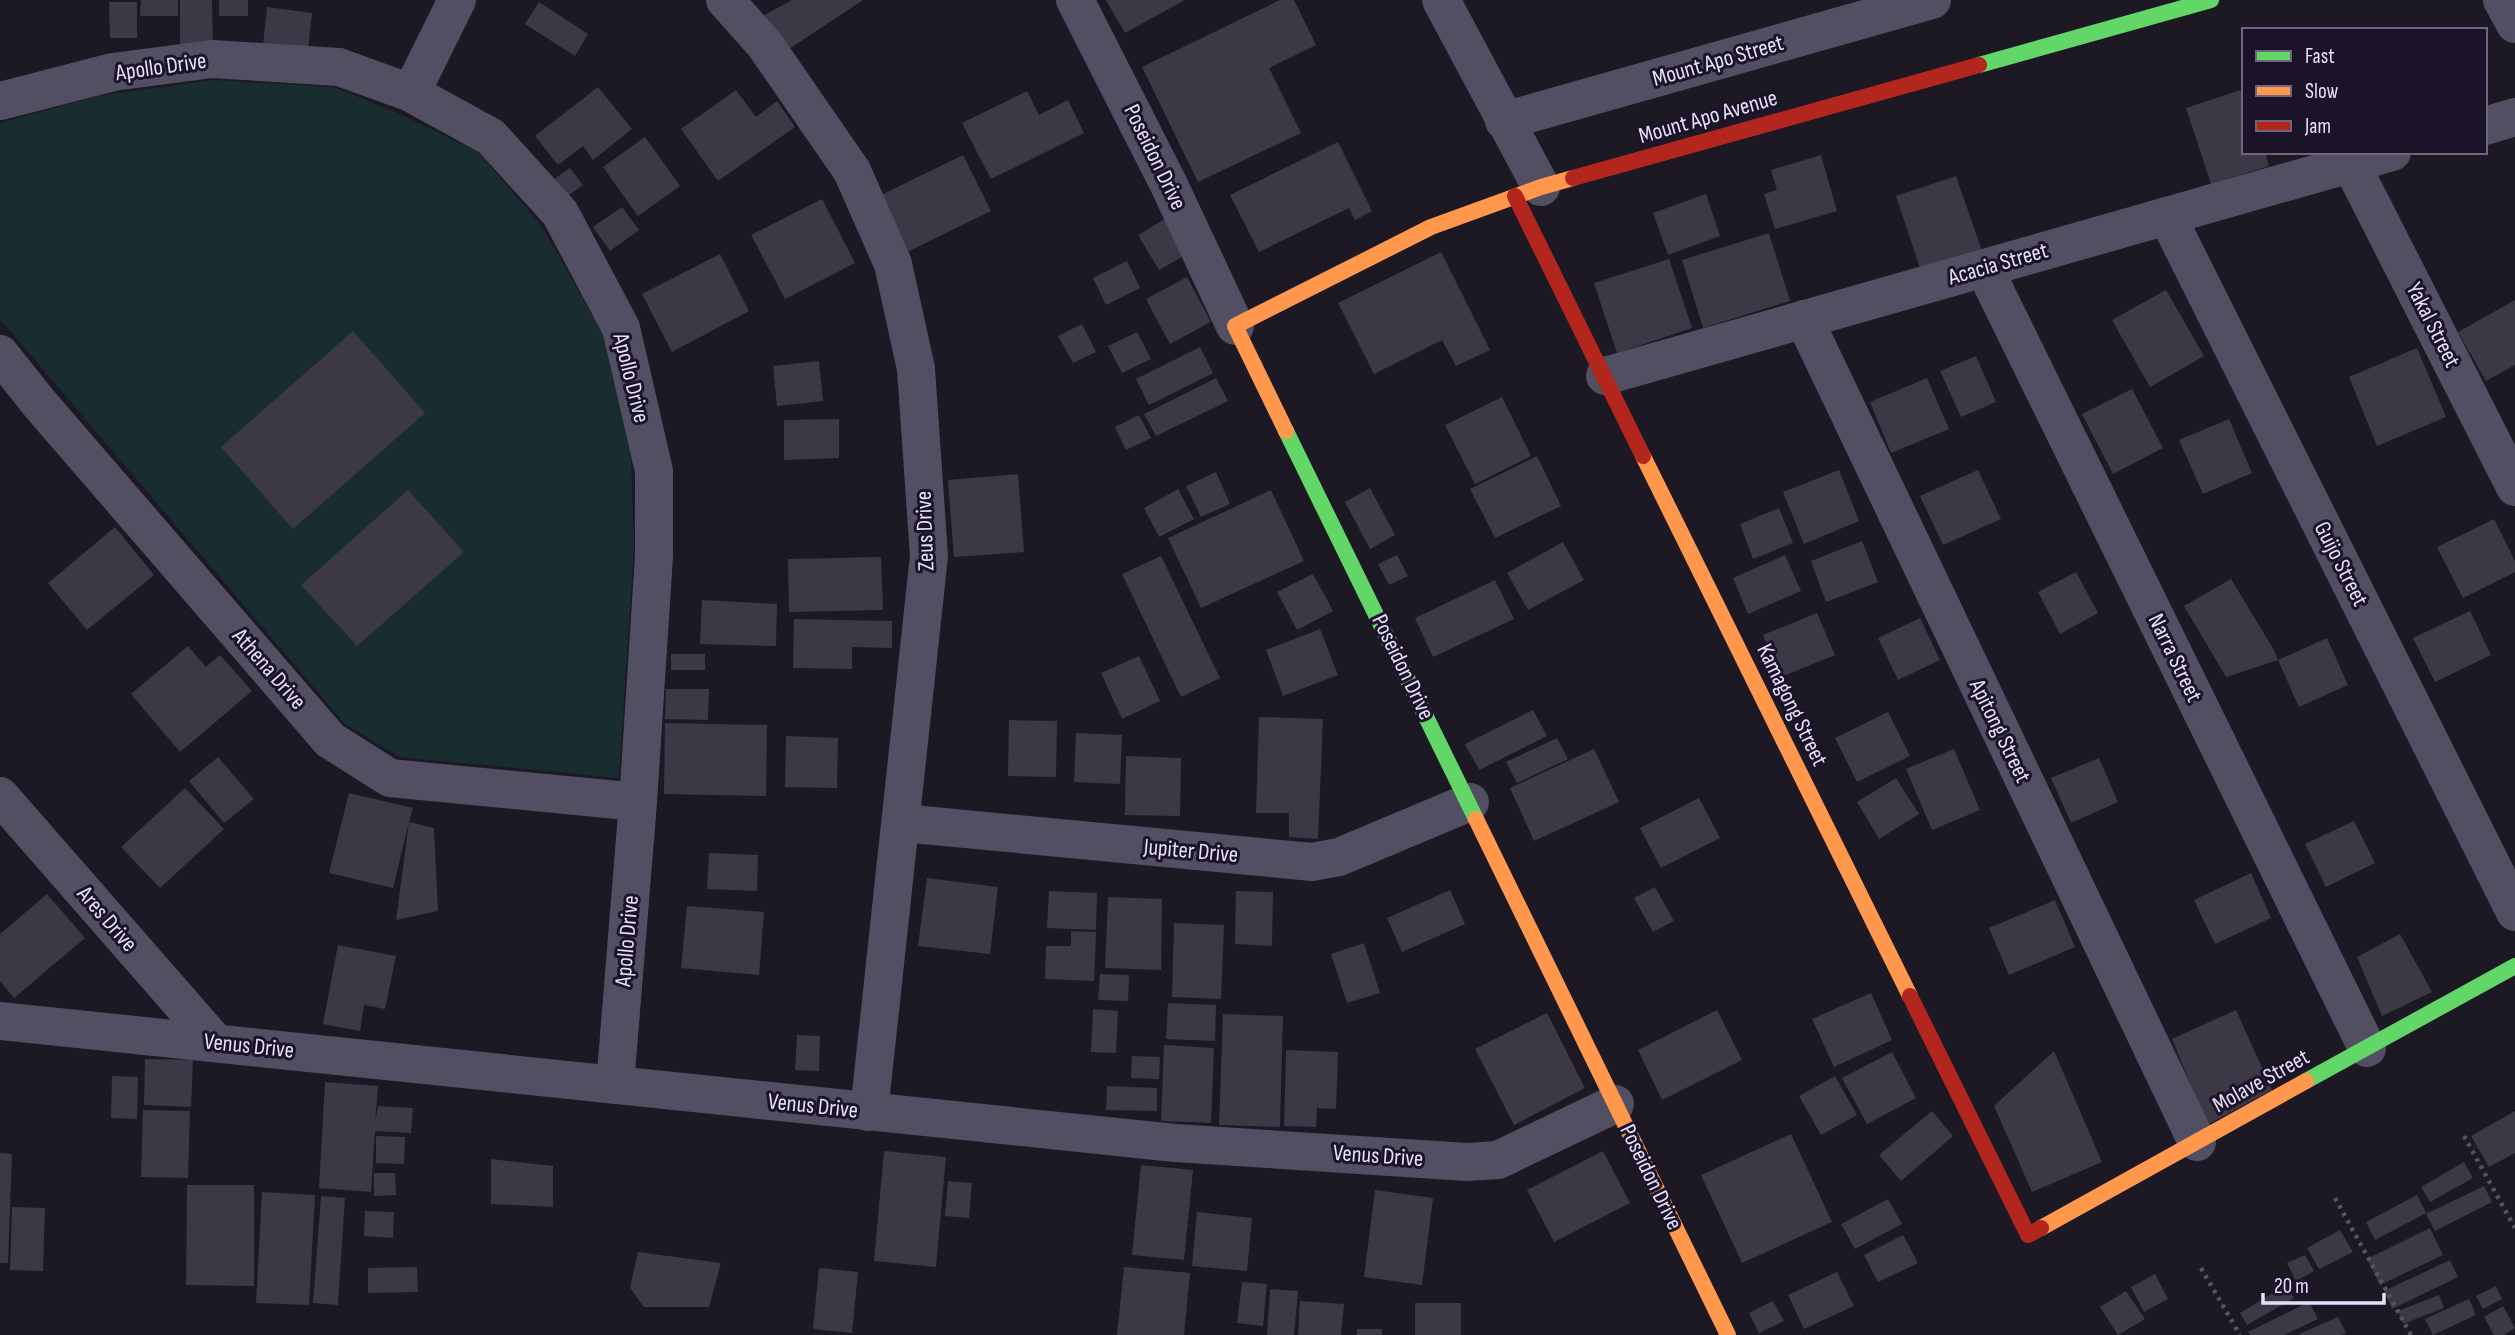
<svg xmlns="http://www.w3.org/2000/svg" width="2515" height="1335" font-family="'Sofia Sans Condensed',sans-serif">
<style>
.green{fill:#192c30}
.building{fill:#3c3845}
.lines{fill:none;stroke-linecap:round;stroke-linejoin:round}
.path{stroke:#4f5664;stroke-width:4.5;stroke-dasharray:3.5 5;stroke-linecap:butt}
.street{stroke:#534f63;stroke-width:38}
.fast{stroke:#63d668;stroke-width:16}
.slow{stroke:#ff974d;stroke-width:16}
.jam{stroke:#b3261e;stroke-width:16}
.labels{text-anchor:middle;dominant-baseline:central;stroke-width:6;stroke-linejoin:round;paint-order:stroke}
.street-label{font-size:23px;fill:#e7e0fb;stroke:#1b1429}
</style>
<rect width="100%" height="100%" fill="#1c1924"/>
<path class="green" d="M213,80L334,87L396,112L478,152L541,225L603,334L631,458L634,545L619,778L400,757L345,724L0,319V123L98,96Z"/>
<g class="building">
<path d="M141,0H178V16H140Z"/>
<path d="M180,0H212L213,51L180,52Z"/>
<rect x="219" y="0" width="29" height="16"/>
<path d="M792,0H863L786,51L755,20Z"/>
<path d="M1106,0H1185L1125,33Z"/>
<path d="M1280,0H1294L1316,45L1269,68L1301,133L1198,182L1142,67Z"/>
<path d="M109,2H137V38H110Z"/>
<path d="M539,2L588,34L575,56L525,24Z"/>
<path d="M267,7L312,13L308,50L263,45Z"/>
<path d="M598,87L632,129L593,160L583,146L558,165L535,136Z"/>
<path d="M2244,89V152H2265L2269,166L2211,184L2186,108Z"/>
<path d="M736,90L756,117L777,101L795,127L718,181L681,129Z"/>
<path d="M1027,91L1039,115L1068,100L1084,133L991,179L962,123Z"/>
<path d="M645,137L680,186L638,216L603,167Z"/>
<path d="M1338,142L1372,211L1355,220L1349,208L1259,252L1230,195Z"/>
<path d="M963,155L991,211L903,254L875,198Z"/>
<path d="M1821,155L1837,211L1775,229L1764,194L1777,190L1771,170Z"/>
<path d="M570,168L583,185L554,206L541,188Z"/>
<path d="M1956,176L1982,251L1921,271L1896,196Z"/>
<path d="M1706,194L1720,236L1668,255L1653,213Z"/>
<path d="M822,199L855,263L785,299L751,235Z"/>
<path d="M622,207L639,230L610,251L593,227Z"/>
<path d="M1168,217L1189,253L1159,270L1138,235Z"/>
<path d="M1769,233L1790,301L1703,328L1682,260Z"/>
<path d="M1441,252L1490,350L1456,366L1442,340L1374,374L1338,303Z"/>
<path d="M720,254L749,311L672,352L642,294Z"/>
<path d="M1669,259L1692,328L1617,353L1594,283Z"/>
<path d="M1127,261L1140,288L1106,305L1093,278Z"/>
<path d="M1187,277L1211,322L1170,344L1146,299Z"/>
<path d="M2166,290L2204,356L2150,387L2112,320Z"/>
<path d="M2515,300V365L2486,381L2458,332Z"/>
<path d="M1082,324L1096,352L1073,363L1058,336Z"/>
<path d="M353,331L425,413L293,529L221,447Z"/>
<path d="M1137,332L1151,359L1122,373L1108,346Z"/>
<path d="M1200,347L1213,373L1149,405L1136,379Z"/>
<path d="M2417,348L2446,417L2377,446L2349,377Z"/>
<path d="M1976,356L1996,402L1961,417L1940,371Z"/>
<path d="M819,361L823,401L777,406L773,366Z"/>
<path d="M1216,378L1228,401L1156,436L1144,414Z"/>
<path d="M1927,378L1949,429L1891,453L1870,402Z"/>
<path d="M2132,389L2163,448L2113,474L2082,414Z"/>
<path d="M1502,397L1531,456L1475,484L1445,425Z"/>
<path d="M1139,415L1151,438L1126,450L1115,427Z"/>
<path d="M839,419V458L784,460V420Z"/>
<path d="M2229,419L2252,473L2203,494L2179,440Z"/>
<path d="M1537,456L1561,506L1495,538L1470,489Z"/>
<path d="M1839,470L1859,521L1804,544L1783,492Z"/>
<path d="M1978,470L2001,519L1943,545L1920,496Z"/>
<path d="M1216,472L1230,504L1201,517L1186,486Z"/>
<path d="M1018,474L1024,552L954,557L948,480Z"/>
<path d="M1370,488L1395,535L1370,549L1345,502Z"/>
<path d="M1178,489L1194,519L1159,537L1144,508Z"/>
<path d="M408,490L464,552L357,646L301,585Z"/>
<path d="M1271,490L1304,561L1201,608L1168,538Z"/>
<path d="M1779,508L1793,543L1753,559L1740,524Z"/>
<path d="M2494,519L2515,561V572L2463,598L2437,547Z"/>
<path d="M115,527L154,575L87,630L48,583Z"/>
<path d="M1862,541L1878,582L1826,602L1811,561Z"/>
<path d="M1563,542L1584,580L1528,610L1507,573Z"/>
<path d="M1397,555L1408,576L1389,585L1378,564Z"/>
<path d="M1785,555L1801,591L1748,614L1733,578Z"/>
<path d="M1161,556L1220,678L1181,697L1122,574Z"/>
<path d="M881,557L883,610L789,612L788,559Z"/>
<path d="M2076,572L2098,613L2060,634L2038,592Z"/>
<path d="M1313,574L1333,611L1297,630L1277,592Z"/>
<path d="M2231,579L2274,650L2278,660L2226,677L2184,606Z"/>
<path d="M1495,580L1514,619L1433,657L1415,618Z"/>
<path d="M702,600L777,604L776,646L700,644Z"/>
<path d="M2470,611L2491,655L2435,682L2413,638Z"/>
<path d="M1817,613L1835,655L1781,677L1763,635Z"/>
<path d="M1920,618L1940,660L1898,680L1878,638Z"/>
<path d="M794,619L892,621V648L852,647V669L793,668Z"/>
<path d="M1320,629L1338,675L1283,696L1266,650Z"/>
<path d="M2327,638L2348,685L2299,707L2278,660Z"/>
<path d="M188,646L206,667L220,655L252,691L180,752L131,694Z"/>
<rect x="671" y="654" width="34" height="16"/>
<path d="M1139,656L1160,701L1122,719L1101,673Z"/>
<path d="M666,689H709L708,720L665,719Z"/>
<path d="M1533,710L1547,736L1479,770L1465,744Z"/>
<path d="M1888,712L1910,756L1857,782L1835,738Z"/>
<path d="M1259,717L1323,719L1318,839L1289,837V813H1256Z"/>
<path d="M1009,720L1057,721L1056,777L1008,776Z"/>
<path d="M665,723L767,725L766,796L664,794Z"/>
<path d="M1076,733L1122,735L1120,784L1074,782Z"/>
<path d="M786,736L838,738L837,788L785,787Z"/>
<path d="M1557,738L1568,759L1517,783L1506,762Z"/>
<path d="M1594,749L1619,802L1534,841L1510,788Z"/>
<path d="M1954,749L1980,810L1932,830L1906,769Z"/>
<path d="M1126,756L1181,758L1180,816L1125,815Z"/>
<path d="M218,757L254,799L224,823L189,781Z"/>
<path d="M2099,758L2118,802L2071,823L2051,778Z"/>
<path d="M1896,778L1919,814L1879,839L1857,802Z"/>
<path d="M185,788L224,829L160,888L121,847Z"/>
<path d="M349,793L413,808L409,822L434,828L438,911L396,920L409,822L393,888L329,873Z"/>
<path d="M1699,798L1720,838L1661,868L1640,828Z"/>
<path d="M2354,821L2375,863L2326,887L2305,844Z"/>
<path d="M709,853L758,855L757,891L707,889Z"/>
<path d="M2251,873L2271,918L2215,944L2194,900Z"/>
<path d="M927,878L998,887L990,954L918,946Z"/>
<path d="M1655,887L1674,921L1653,932L1634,898Z"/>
<path d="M1450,890L1465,924L1402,952L1387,918Z"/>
<path d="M1049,891L1097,893L1096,930L1047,928Z"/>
<path d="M1236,891L1273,892L1272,946L1235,944Z"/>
<path d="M47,894L85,938L14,998L0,981V934Z"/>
<path d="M1108,897L1162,899L1161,970L1105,968Z"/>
<path d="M2055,900L2075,947L2009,975L1989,928Z"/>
<path d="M687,906L764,912L759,975L681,968Z"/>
<path d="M1174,923L1224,925L1221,999L1172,997Z"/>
<path d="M1071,931L1096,932L1094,981L1045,979L1046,946H1071Z"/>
<path d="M2400,934L2432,992L2382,1016L2357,957Z"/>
<path d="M1364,943L1380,993L1347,1003L1331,954Z"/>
<path d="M338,945L396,956L385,1009L364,1005L360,1031L323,1024Z"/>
<path d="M1100,974L1129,975L1128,1001L1098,1000Z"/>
<path d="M1871,993L1892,1040L1834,1067L1812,1019Z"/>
<path d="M1168,1003L1216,1005L1215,1041L1166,1039Z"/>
<path d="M1093,1009L1118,1011L1116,1053L1091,1052Z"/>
<path d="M1717,1010L1742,1060L1662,1100L1638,1050Z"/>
<path d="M2236,1010L2272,1090L2207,1125L2172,1039Z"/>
<path d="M1547,1013L1585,1088L1514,1125L1475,1049Z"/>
<path d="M1223,1014L1283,1016L1280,1127L1219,1125Z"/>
<path d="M797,1035L820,1036L819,1071L795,1070Z"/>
<path d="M1164,1045L1214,1048L1211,1123L1161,1121Z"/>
<path d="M1286,1050L1338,1052L1336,1109L1317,1108L1316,1127L1284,1126Z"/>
<path d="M2054,1051L2102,1162L2032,1192L1994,1106Z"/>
<path d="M1892,1052L1916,1098L1867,1124L1842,1078Z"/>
<path d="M1132,1056L1160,1057L1159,1079L1131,1078Z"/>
<path d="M145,1059L193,1060L191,1107L144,1105Z"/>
<path d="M112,1076L138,1077L137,1119L111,1118Z"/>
<path d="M1835,1076L1857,1115L1821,1135L1799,1096Z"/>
<path d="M325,1082L378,1086L375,1123L378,1106L413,1108L411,1133L375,1131L371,1192L319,1188Z"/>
<path d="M1107,1086L1157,1088V1111L1106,1110Z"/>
<path d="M143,1110L190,1111L188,1178L141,1177Z"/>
<path d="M1932,1111L1953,1136L1901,1181L1879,1155Z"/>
<path d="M2515,1111V1153L2489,1167L2471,1136Z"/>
<path d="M1791,1134L1832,1222L1742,1263L1701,1175Z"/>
<path d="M376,1136L405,1137L404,1164L376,1163Z"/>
<path d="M884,1151L946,1157L936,1267L874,1261Z"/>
<path d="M1603,1151L1630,1203L1554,1242L1527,1190Z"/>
<path d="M0,1153L12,1154L8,1263H0Z"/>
<path d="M491,1159L553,1166V1207L491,1204Z"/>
<path d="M2464,1162L2473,1178L2430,1202L2421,1187Z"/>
<path d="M1141,1165L1193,1170L1184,1260L1132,1255Z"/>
<path d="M374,1173H395L396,1195L374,1196Z"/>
<path d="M948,1181L972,1183L969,1218L945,1216Z"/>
<path d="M187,1185H254V1286L186,1285Z"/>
<path d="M2484,1186L2492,1202L2435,1231L2426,1214Z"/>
<path d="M1375,1190L1433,1198L1422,1285L1364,1277Z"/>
<path d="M262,1192L315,1195L309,1305L256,1303Z"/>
<path d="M2417,1195L2426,1213L2375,1240L2366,1222Z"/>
<path d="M321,1196L345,1198L338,1305L313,1303Z"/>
<path d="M1888,1199L1902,1224L1855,1249L1841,1224Z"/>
<path d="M12,1207L45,1208L43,1271L10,1270Z"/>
<path d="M365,1211L394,1212L393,1238L364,1236Z"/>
<path d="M1197,1212L1252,1218L1247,1271L1192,1266Z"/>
<path d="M2430,1228L2443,1255L2380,1285L2367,1259Z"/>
<path d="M2340,1230L2353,1252L2319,1269L2307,1248Z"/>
<path d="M1903,1235L1918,1263L1878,1282L1864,1255Z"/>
<path d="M638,1252L721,1263L709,1307H644L630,1288Z"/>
<path d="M2305,1255L2314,1271L2296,1281L2287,1263Z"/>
<path d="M2450,1260L2458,1277L2392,1309L2384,1291Z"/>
<path d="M417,1267L418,1292L368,1293V1268Z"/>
<path d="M1124,1267L1190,1273L1184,1335H1117Z"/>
<path d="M819,1268L858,1272L852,1333L813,1329Z"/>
<path d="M1837,1272L1854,1306L1804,1329L1788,1295Z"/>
<path d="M2155,1274L2168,1299L2144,1312L2131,1287Z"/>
<path d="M1242,1282L1267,1284L1263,1326L1237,1323Z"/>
<path d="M2286,1285L2294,1298L2247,1325L2240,1313Z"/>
<path d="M2496,1286L2502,1299L2483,1309L2476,1296Z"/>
<path d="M1270,1289L1298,1291L1294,1335H1267Z"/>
<path d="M2126,1291L2145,1319L2118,1335L2100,1307Z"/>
<path d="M2439,1295L2444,1308L2403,1324L2398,1311Z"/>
<path d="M2469,1299L2476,1315L2433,1335L2425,1319Z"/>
<path d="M1300,1301L1344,1304L1341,1335H1298Z"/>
<path d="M1773,1301L1784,1321L1759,1333L1749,1313Z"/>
<path d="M2309,1302L2318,1319L2284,1335H2250L2248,1332Z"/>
<rect x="1415" y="1303" width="46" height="32"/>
<path d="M2503,1306L2515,1328L2504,1335H2494L2484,1317Z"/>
<path d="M2338,1317L2346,1333L2341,1335H2297Z"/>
<rect x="1357" y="1329" width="25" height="6"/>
</g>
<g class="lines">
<g class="path">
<path d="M2464,1136L2515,1228"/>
<path d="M2335,1198L2411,1335"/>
<path d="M2201,1268L2240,1335"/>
</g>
<g class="street">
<path d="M725,0L765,45L852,171L893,264L916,369L929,556L869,1112"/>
<path d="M1075,0L1169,185L1235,326"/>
<path d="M1441,0L1541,187"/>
<path d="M2502,0L2515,24"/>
<path d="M411,93L457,0"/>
<path d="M0,101L113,72L212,59L339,67L411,93L491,137L560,213L621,328L654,471V556L638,802L615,1085"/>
<path d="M1504,121L1932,0"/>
<path d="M2485,126L2515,117"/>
<path d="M2351,164L2515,487"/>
<path d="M2167,216L2515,912"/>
<path d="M1984,268L2367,1048"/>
<path d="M1804,319L2197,1142"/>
<path d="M0,354L39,403L330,740L390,778L638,802"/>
<path d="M1605,376L2392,152"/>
<path d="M0,796L215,1042"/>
<path d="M902,823L1312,862L1339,857L1470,802"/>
<path d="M0,1021L1175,1143L1467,1162L1498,1160L1615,1104"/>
</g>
<g class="fast">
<path d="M1979,65L2211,0"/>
<path d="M1286,431L1476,819"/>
<path d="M2306,1081L2515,966"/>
</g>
<g class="slow">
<path d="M1286,431L1235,326L1431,227L1541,187L1573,178"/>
<path d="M1643,456L1910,996"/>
<path d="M1476,819L1728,1335"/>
<path d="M2041,1228L2306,1081"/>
</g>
<g class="jam">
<path d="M1573,178L1979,65"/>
<path d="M1515,196L1643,456"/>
<path d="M1910,996L2028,1235L2041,1228"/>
</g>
</g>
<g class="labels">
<g class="street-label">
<text transform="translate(1718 61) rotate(-16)">Mount Apo Street</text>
<text transform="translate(161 67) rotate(-8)">Apollo Drive</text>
<text transform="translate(1708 117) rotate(-16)">Mount Apo Avenue</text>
<text transform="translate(1155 157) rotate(64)">Poseidon Drive</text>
<text transform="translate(1998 264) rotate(-16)">Acacia Street</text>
<text transform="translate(2433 325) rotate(63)">Yakal Street</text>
<text transform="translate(631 378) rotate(76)">Apollo Drive</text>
<text transform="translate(925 531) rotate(-92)">Zeus Drive</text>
<text transform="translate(2341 564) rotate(63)">Guijo Street</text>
<text transform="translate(2175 658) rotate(64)">Narra Street</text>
<text transform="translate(1403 667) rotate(64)">Poseidon Drive</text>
<text transform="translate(269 669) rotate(49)">Athena Drive</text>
<text transform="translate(1792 705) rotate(64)">Kamagong Street</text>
<text transform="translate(2000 731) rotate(64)">Apitong Street</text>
<text transform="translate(1191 851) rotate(5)">Jupiter Drive</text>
<text transform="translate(107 919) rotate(49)">Ares Drive</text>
<text transform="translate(627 941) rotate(-85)">Apollo Drive</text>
<text transform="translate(249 1046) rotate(6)">Venus Drive</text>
<text transform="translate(2261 1081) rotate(-29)">Molave Street</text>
<text transform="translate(813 1106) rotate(6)">Venus Drive</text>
<text transform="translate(1378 1156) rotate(4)">Venus Drive</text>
<text transform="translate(1651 1177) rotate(64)">Poseidon Drive</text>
</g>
</g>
<rect x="2242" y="28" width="245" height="126" fill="#1b1429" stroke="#6d667d" stroke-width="2"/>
<rect x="2256" y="51" width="35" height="10" fill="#63d668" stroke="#6d667d" stroke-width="2"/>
<text x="2305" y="63" font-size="21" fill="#e7e0fb">Fast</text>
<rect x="2256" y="86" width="35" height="10" fill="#ff974d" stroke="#6d667d" stroke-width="2"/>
<text x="2305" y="98" font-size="21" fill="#e7e0fb">Slow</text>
<rect x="2256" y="121" width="35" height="10" fill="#b3261e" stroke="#6d667d" stroke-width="2"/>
<text x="2305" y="133" font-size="21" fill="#e7e0fb">Jam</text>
<path d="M2263 1293v10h121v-10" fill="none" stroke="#e7e0fb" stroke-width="3.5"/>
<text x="2274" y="1293" font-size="21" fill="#e7e0fb" stroke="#1b1429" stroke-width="5" paint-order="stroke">20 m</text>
</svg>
